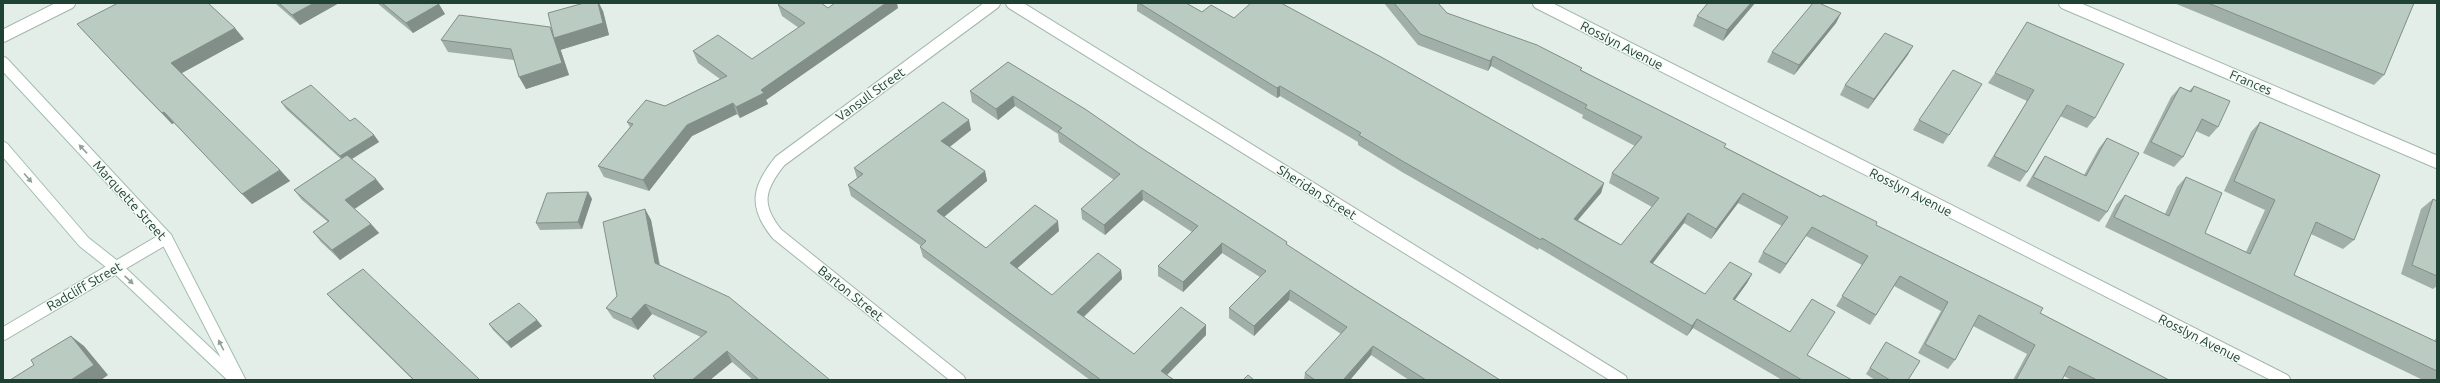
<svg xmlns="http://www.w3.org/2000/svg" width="2440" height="383" font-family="Ubuntu,sans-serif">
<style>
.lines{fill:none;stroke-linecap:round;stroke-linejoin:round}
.street-casing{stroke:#a4b7ae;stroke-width:14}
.secondary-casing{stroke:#a2beb0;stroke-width:14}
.street{stroke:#fff;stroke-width:12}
.secondary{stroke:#fff;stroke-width:12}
.wall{fill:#a0afa7}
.shaded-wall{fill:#828f88}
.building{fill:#baccc2;stroke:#828f88}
.oneway{fill:#90a09a}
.labels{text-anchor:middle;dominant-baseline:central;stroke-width:3;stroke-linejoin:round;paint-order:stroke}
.street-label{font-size:13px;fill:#204234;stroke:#f4faf6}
</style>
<rect width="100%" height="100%" fill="#e2eee7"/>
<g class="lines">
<defs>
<g id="street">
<path d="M1012,3L1621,380"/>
<path d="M1539,3L2284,380"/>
<path d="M2065,3L2437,162"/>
<path d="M3,36L69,3"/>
<path d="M3,334L166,238"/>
<path d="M959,380L777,234C754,206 758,188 780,161L994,3"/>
</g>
<g id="secondary">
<path d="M3,63L166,238L239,380"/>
<path d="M3,148L84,242L117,268L234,378"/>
</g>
</defs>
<use href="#street" class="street-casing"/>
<use href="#secondary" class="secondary-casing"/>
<use href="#street" class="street"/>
<use href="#secondary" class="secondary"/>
</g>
<g class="wall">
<path d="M275,3H339L300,25Z"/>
<path d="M377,3H437L445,14L413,33Z"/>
<path d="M1137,3H1186L1202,12L1234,18L1604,183L1601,193L1578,220L1621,245L1652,207L1609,183L1612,173L1635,146L1582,118L1583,115L1491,66L1488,71L1418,45L1384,3H1438L1447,13L1582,68L1581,70L1725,147L1876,225L2040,313L2169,380H2071L2064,376L2062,380H2013L2027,354L1973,326L1955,360L1948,369L1918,353L1941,311L1894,286L1870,325L1836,306L1862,265L1806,236L1780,274L1758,262L1763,252L1782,226L1738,203L1711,239L1684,223L1652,264L1705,294L1752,274L1747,283L1735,300L1807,355L1852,380H1782L1693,328L1687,336L1539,248L1538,250L1402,172L1358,145V142L1280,96L1277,98L1137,11Z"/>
<path d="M1755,3L1723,41L1693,26L1697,16Z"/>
<path d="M2174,3H2414L2384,75L2374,85Z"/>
<path d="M778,5L828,8H898L766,100L768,104L740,118L737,114L692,136L649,191L604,177L598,166L630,127L627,122L665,106L720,79L698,63L693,51L752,59L799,28L782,16Z"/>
<path d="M603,11L609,35L560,50V48L569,75L526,89L514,60L448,52L441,40L552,32Z"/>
<path d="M1841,13L1836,23L1794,75L1767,62L1772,52Z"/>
<path d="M77,24L244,39L182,73L280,170L290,181L252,204L174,123L172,124L135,86Z"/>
<path d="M1913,46L1907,56L1868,109L1840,95L1845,85Z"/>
<path d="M1008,62L1287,242V245L1363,294L1500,380H1409L1371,355L1350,380H1304L1305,373L1341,334L1289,300L1254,336L1229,318V308L1260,277L1222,253L1183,292L1158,276V266L1192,232L1143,200L1105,235L1082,219L1081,209L1114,180L1059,142L1058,134L1015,106L998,120L972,102L970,91Z"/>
<path d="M1995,73L2095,118L2087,128L2060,116L2027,172L2020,182L1987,166L2027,101L1988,83Z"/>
<path d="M1982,84L1943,144L1913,130L1919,120Z"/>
<path d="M2194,86L2218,127L2209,137L2196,131L2183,157L2174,167L2143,153L2171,97L2180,87L2189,91Z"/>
<path d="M281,102L350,121L374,135L379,142L352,159L384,189L354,209L371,224L379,233L340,260L321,242L313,232L328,222L302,200L294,190L341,159L286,109Z"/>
<path d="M2260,122L2354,240L2343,249L2311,234L2294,275L2435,341L2437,334V380H2423L2105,227L2116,205L2125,195L2165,214L2177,187L2186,177L2205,233L2246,252L2265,210L2224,191L2251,132Z"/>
<path d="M971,130L950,147L985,171L987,181L944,217L986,248L1059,231L1017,268L1052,295L1121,270L1122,279L1084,317L1134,354L1206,325V335L1167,375L1174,380H1090L923,257L920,247L921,246L851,196L848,185L857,178L854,168Z"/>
<path d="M2107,138V212L2099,222L2026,186L2038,166L2045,156L2084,175L2099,148Z"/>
<path d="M588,192L592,199L582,229L540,230L536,223Z"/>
<path d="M2433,199L2437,201V286L2433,289L2401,274L2421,209Z"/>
<path d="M645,209L651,220L660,265L830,380H753L732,362L710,380H655L653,376L701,337L652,314L638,330L613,318L606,308L617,296Z"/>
<path d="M327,294L480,380H413L337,305Z"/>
<path d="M537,320L542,326L511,348L493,330L489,324Z"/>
<path d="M1886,342L1908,380H1875L1866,374Z"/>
</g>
<g class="shaded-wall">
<path d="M314,3H339L300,25L292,15Z"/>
<path d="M598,3H599L603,11L609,35L560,50V48L569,75L526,89L519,77L550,27L555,37Z"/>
<path d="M886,3H897L898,8L766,100L768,104L740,118L736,107Z"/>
<path d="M1751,3H1755L1723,41L1727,30Z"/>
<path d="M439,4L445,14L413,33L406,23Z"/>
<path d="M1841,13L1836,23L1794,75L1799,65Z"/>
<path d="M235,28L244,39L180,74L171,63Z"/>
<path d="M1913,46L1907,56L1868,109L1874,99Z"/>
<path d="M1493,56L1491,66L1488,71L1490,61Z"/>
<path d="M1280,86V96L1277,98V88Z"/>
<path d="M1013,96L1015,106L998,120L996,109Z"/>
<path d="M733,103L737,114L692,136L649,191L643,180L687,125Z"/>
<path d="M164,112L174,123L172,124L162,113Z"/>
<path d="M969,120L971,130L944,151L941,141Z"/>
<path d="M374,135L379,142L345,163L340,156Z"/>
<path d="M280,170L290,181L252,204L242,194Z"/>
<path d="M985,171L987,181L939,221L937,211Z"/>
<path d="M376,179L384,189L353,210L345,200Z"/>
<path d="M1604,183L1601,193L1571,228L1574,219Z"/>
<path d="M1142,190L1143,200L1105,235L1104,225Z"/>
<path d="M588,192L592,199L582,229L578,222Z"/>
<path d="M1743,193L1738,203L1711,239L1716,229Z"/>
<path d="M645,209L651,220L661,274L655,263Z"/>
<path d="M1688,213L1684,223L1646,272L1650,262Z"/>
<path d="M1058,221L1059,231L1012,273L1010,263Z"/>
<path d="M371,224L379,233L340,260L332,250Z"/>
<path d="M1812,227L1806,236L1780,274L1786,264Z"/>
<path d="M1222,243V253L1183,292V282Z"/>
<path d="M1121,270L1122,279L1078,322L1077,312Z"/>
<path d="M1752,274L1747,283L1728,309L1733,299Z"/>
<path d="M1290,290L1289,300L1254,336V326Z"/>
<path d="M645,304L652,314L638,330L631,319Z"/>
<path d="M1697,319L1693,328L1687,336L1692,326Z"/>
<path d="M537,320L542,326L511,348L507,342Z"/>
<path d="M1206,325V335L1162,380L1161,371Z"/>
<path d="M71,336L84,346L108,375L101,380H71Z"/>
<path d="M1373,346L1371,355L1350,380H1343Z"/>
<path d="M727,351L732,362L710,380H692Z"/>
</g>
<g class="building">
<path d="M118,3H208L235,28L171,63L280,170L242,194L164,112L162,113L125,75L77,24Z"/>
<path d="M279,3H314L292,15Z"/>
<path d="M382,3H437L439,4L406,23Z"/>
<path d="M584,3H598L603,23L554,38L548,13Z"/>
<path d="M781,3H821L828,8L835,3H886L761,90L764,93L736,107L733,103L687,125L643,180L598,166L633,124L627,122L646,100L665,106L727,76L693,51L718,35L752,59L805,23L778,5Z"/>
<path d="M1139,3H1186L1202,12L1211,5L1234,18L1251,3H1281L1383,58L1604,183L1574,219L1621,245L1659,198L1612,173L1642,137L1585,108L1587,105L1493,56L1490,61L1420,34L1394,3H1438L1447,13L1537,45L1582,68L1580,70L1726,144L1724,147L1821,197L1823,195L1877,222L1876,225L2043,308L2040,313L2169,380H2097L2069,366L2062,380H2016L2035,345L1979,315L1955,360L1925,344L1948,302L1900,276L1876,315L1842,296L1868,256L1812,227L1786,264L1763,252L1788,217L1743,193L1716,229L1688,213L1650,262L1705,294L1730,262L1752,274L1733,299L1790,332L1812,299L1835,312L1807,355L1852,380H1802L1697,319L1692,326L1542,238L1541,240L1404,162L1359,135L1361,133L1280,86L1277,88Z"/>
<path d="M1708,3H1751L1727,30L1697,16Z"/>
<path d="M1813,3H1819L1841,13L1799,65L1772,52Z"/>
<path d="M2208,3H2414L2384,75Z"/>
<path d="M459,15L550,27L562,63L519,77L511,49L441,40Z"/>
<path d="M2027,22L2124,64L2095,118L2067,105L2027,172L1994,156L2034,90L1995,73Z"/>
<path d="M1885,33L1913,46L1874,99L1845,85Z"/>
<path d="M1008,62L1085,109L1140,147L1287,242L1286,244L1363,294L1500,380H1426L1373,346L1343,380H1315L1305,373L1347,327L1290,290L1254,326L1229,308L1266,271L1222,243L1183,282L1158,266L1198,226L1142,190L1104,225L1081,209L1120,174L1058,131L1062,128L1013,96L996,109L970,91Z"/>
<path d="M1953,70L1982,84L1949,135L1919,120Z"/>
<path d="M311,85L350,121L355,118L374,135L340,156L281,102Z"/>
<path d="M2194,86L2230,101L2218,127L2202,119L2183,157L2151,142L2180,87L2191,92Z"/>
<path d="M943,102L969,120L941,141L985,171L937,211L939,213L986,248L1035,205L1058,221L1010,263L1052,295L1098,253L1121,270L1077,312L1134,354L1181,307L1206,325L1161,371L1174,380H1101L920,247L926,241L848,185L863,174L854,168Z"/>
<path d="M2260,122L2380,175L2354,240L2316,222L2294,275L2437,342V371L2114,217L2125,195L2169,216L2186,177L2222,193L2205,233L2250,254L2275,200L2234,181Z"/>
<path d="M2107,138L2139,153L2107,212L2033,177L2045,156L2086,176Z"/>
<path d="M347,155L376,179L345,200L371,224L332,250L313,232L329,221L294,190Z"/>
<path d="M588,192L578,222L536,223L547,193Z"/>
<path d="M2433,199L2437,201V276L2412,265Z"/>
<path d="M645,209L655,263L729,297L830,380H759L727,351L692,380H657L653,376L707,332L645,304L631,319L606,308L617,296L603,222Z"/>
<path d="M363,269L480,380H414L327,294Z"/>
<path d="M519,303L537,320L507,342L489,324Z"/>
<path d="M71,336L94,365L71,380H10L34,365L31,360Z"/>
<path d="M1886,342L1920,361L1908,380H1890L1870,368Z"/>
<path d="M1248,375L1254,380H1243Z"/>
</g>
<defs><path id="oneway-solid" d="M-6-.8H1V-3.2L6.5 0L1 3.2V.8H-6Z"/></defs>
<g class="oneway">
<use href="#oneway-solid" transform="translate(83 149) rotate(-133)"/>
<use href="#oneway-solid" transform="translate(28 178) rotate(49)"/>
<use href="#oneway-solid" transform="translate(129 280) rotate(43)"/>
<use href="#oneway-solid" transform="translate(221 345) rotate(-117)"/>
</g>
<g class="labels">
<g class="street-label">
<text transform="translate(1622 45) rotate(27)">Rosslyn Avenue</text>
<text transform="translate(2251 82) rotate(23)">Frances</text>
<text transform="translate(870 94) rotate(-36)">Vansull Street</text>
<text transform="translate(1317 192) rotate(32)">Sheridan Street</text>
<text transform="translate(1911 192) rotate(27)">Rosslyn Avenue</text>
<text transform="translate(130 200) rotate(48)">Marquette Street</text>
<text transform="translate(84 286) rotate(-30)">Radcliff Street</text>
<text transform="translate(851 293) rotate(39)">Barton Street</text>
<text transform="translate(2200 338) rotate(27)">Rosslyn Avenue</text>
</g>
</g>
<rect width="2440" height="383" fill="none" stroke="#204234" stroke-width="8"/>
</svg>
